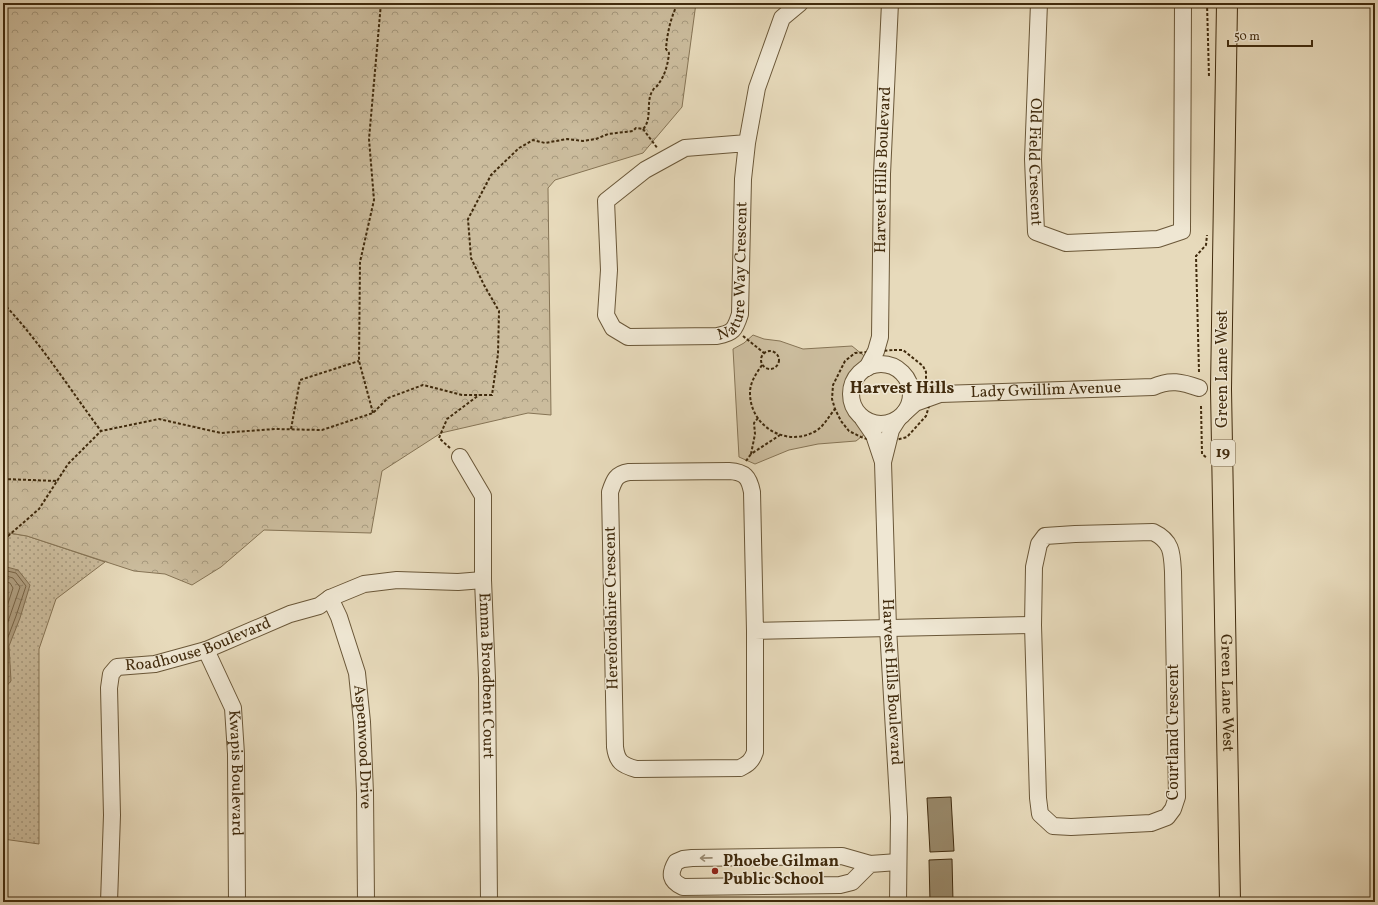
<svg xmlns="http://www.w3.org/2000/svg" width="1378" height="905" font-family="Vollkorn,serif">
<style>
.grass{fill:url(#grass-dots);stroke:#867455}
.forest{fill:url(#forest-crowns);stroke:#867455}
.park{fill:#cbbc9d;stroke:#867455}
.water{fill:url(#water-ripples);stroke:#837052}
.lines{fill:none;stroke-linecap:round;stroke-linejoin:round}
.shore{stroke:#786446;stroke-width:1}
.building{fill:#978667;stroke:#412b0d}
.minor-casing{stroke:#6a5738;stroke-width:18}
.major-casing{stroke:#412b0d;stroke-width:22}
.path{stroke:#412b0d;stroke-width:2;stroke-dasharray:3 2;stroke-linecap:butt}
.minor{stroke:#efe7d3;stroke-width:16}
.major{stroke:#e7dabb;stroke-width:20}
.oneway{stroke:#988970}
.poi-dot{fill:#8f2418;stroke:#efe7d3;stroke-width:1.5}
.labels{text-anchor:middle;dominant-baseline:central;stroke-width:3;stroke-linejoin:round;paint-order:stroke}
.shield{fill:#efe7d3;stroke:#756348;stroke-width:1}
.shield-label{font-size:15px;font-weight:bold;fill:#412b0d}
.street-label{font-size:16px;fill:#412b0d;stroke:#efe7d3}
.poi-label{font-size:16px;font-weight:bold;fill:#412b0d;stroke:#efe7d3;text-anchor:start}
.neighbourhood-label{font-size:17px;font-weight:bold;fill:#412b0d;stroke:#efe7d3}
</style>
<defs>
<pattern id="grass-dots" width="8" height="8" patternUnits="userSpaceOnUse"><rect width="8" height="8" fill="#cbbc9d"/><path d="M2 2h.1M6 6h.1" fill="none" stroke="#a6997e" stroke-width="1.8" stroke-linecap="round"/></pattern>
<pattern id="forest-crowns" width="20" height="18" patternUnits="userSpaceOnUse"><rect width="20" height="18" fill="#cbbc9d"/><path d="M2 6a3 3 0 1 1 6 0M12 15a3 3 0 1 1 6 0" fill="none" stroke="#a6997e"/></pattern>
<pattern id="water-ripples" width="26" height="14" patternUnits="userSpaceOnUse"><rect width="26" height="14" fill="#af9e80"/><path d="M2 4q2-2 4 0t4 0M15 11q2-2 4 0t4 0" fill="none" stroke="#908167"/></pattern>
</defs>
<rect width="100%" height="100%" fill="#e7dabb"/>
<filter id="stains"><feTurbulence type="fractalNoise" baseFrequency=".005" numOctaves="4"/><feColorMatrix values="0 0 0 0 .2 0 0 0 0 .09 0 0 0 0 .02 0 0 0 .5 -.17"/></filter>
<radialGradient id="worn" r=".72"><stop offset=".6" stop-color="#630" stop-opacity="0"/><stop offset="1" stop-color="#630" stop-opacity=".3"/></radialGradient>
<path class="grass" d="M3,532L27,536L105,562L56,599L39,649V844L3,839Z"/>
<path class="forest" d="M3,3H696L682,107L643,153L555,180L548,188L551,415L528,413L441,433L382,471L371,533L264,530L221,567L192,585L165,574L134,571L27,536L3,532Z"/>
<path class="park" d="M753,335L764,339L780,341L803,349L852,346L868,359C838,388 842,402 865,434L856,441L818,444L789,450L755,464L739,457L733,349L744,343Z"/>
<path class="water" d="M3,566L18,570L30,585L20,618L9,646L11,681L3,690Z"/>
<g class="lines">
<g class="shore">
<path d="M3,570L16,573L26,586L16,616L5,645L7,679L3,684"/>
<path d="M3,575L13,578L20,587L3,636"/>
<path d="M3,581L10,583L13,588L3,619"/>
</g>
</g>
<g class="building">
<path d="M951,797L954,851L930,852L927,798Z"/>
<path d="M952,859L953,902H930L929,860Z"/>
</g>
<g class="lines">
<defs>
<g id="minor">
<path id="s1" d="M1039,3L1033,159L1036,232L1066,243L1158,239L1182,231L1183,3"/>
<path id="s2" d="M747,143L685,148L645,170L606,201L609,270L606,315L613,328L628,337L717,336C733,333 735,330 740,314L743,179L747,143L757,88L782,18L800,3"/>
<circle cx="881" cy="394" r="30"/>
<path id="s3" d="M867,368L876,351L880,337L882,174L890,3"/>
<path id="s4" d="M905,412L915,403L940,394L1153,387C1170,379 1182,382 1199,388"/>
<path id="s5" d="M863,419L874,435L883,462L888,628L899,817L898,902"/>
<path id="s6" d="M460,457L483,496V580L487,678L489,902"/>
<path d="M883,462L891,430L898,419"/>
<path d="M1153,532C1172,541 1172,553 1173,572L1177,797L1173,809L1167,817L1151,823L1071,827L1053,826L1040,814L1038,798L1033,625L1034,567L1039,544L1045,536L1075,534Z"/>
<path id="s7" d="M330,598L339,617L357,673L362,722L365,793L366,902"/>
<path d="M755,631V752C752,761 748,764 740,768L636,769C622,765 617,762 615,747L610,492C614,480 616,474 629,472L729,471C745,472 749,477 752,492L755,631L1033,625"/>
<path id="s8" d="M206,650L233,708L236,754L237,902"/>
<path d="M870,864L852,882L840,885L683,887C670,881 669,874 676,862L683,859L692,858L842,856L870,864L898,862"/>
<path id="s9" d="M109,902L112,815L109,688L111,674L117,667L155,664L206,650L290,614L319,606L330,598L364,584L397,580L458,582L483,580"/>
</g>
<g id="major">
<path id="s10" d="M1227,3L1221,389L1230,902"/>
</g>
</defs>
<use href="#minor" class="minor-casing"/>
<use href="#major" class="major-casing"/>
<g class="path">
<path d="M1207,3L1209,77"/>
<path d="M643,129L658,149"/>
<path d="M3,303C40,342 69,388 101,431"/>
<path d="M743,336L764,353"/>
<path d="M894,350H903L923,366L926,372V388L929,406L926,416L907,437L888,442H876L861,437L849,431L841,421L835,409L832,399L833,385L845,361L855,353Z"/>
<circle cx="770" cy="360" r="9"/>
<path d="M762,365C756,374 750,382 750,393C750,426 785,447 814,432C824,427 828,417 835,409"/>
<path d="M1199,372L1196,256L1206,245L1207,235"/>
<path d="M1201,406L1202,454L1207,458"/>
<path d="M373,413L359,361L360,262L374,200L369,139L381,3"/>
<path d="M758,418L754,423L755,434L751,454L780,435"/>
<path d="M291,429L300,380L359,361"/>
<path d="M450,448L439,438L447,419L479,395"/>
<path d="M746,461L751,454"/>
<path d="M3,479L57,481"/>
<path d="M3,535L8,536L39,509L68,464L101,431L159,419L221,433L275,429L322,430L373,413L388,398L423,385L462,395H492L498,354L499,311L484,285L471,258L468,219L491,175L519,148L533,140L545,143L567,139L583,141L596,139L608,134L633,131L636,128L643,129C653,119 645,101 653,90C654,88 656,87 657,86C665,76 668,64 669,53L666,49C667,34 671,16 678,3"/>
</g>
<use href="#minor" class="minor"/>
<use href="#major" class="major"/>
</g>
<defs><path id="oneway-shaft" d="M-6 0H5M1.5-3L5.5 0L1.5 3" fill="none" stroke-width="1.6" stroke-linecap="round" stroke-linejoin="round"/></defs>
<use class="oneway" href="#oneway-shaft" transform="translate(706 858) rotate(179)"/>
<circle class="poi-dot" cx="715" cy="871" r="4"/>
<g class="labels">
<rect class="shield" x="1211" y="440" width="24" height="26" rx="3"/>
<g class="shield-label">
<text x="1223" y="453">19</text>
</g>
<g class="street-label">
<text stroke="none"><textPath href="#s1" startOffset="159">Old Field Crescent</textPath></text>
<text stroke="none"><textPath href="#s3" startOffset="201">Harvest Hills Boulevard</textPath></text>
<text stroke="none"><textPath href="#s2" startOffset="467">Nature Way Crescent</textPath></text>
<text transform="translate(1223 369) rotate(-90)">Green Lane West</text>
<text stroke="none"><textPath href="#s4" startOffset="146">Lady Gwillim Avenue</textPath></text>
<text transform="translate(612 608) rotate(-91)">Herefordshire Crescent</text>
<text stroke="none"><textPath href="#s9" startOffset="322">Roadhouse Boulevard</textPath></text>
<text stroke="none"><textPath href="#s6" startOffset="225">Emma Broadbent Court</textPath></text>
<text stroke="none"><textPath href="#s5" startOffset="268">Harvest Hills Boulevard</textPath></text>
<text stroke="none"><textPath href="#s10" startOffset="690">Green Lane West</textPath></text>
<text transform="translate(1174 732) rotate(-90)">Courtland Crescent</text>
<text stroke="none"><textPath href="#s7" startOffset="154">Aspenwood Drive</textPath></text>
<text stroke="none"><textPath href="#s8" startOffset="129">Kwapis Boulevard</textPath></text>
</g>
<g class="poi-label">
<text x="723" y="862">Phoebe Gilman<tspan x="723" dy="18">Public School</tspan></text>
</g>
<g class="neighbourhood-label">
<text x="902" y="388">Harvest Hills</text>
</g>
</g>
<rect width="1378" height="905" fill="none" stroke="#e7dabb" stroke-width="16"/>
<rect x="4" y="4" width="1370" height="897" fill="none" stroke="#412b0d" stroke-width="2"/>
<rect x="8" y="8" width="1362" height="889" fill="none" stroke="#412b0d"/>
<path d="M1228 40v6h84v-6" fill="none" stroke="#412b0d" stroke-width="2"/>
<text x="1234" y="40" font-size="12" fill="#412b0d" stroke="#efe7d3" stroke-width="3" paint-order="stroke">50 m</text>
<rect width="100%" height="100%" filter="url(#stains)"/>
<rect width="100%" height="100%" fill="url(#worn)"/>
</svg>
